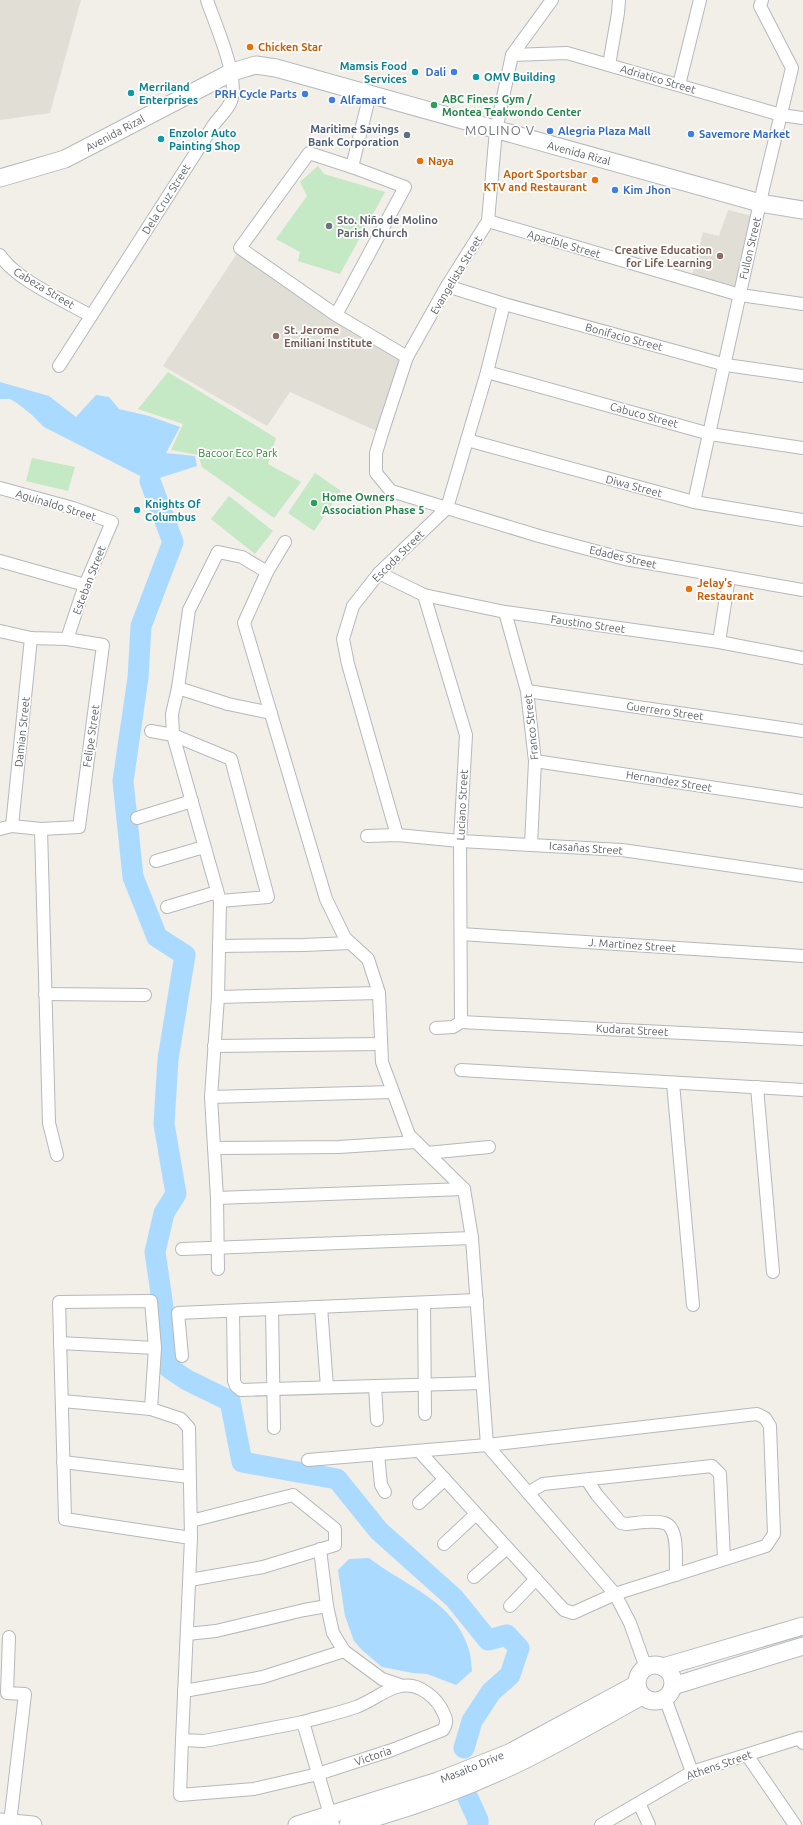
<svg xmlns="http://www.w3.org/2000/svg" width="803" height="1825" font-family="Ubuntu,sans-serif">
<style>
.education{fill:#e1ded6}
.green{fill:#c5e8c5}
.water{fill:#aadaff}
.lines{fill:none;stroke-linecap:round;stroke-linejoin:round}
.river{stroke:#aadaff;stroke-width:21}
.street-casing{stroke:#b5b8bc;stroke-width:14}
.secondary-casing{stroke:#b6babf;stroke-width:19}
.street{stroke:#fff;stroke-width:12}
.secondary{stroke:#fff;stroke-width:17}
.food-dot{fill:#e8710a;stroke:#fff;stroke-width:1.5}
.culture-dot{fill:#0f9aa8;stroke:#fff;stroke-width:1.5}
.shop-dot{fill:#3f7fe0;stroke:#fff;stroke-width:1.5}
.leisure-dot{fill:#2e9e5b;stroke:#fff;stroke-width:1.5}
.service-dot{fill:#5c6f8a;stroke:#fff;stroke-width:1.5}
.worship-dot{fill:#6b7280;stroke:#fff;stroke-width:1.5}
.education-dot{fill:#8d6e63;stroke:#fff;stroke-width:1.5}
.labels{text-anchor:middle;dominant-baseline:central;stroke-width:3.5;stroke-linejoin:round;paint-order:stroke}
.food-label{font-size:11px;font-weight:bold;fill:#c56008;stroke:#fff;text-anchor:start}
.culture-label{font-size:11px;font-weight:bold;fill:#0d838f;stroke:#fff;text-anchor:start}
.shop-label{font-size:11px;font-weight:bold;fill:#366cbe;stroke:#fff;text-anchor:start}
.street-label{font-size:11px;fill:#5f6368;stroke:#fff}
.leisure-label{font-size:11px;font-weight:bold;fill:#27864d;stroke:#fff;text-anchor:start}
.service-label{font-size:11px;font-weight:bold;fill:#4e5e75;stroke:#fff;text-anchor:end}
.worship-label{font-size:11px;font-weight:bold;fill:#5b616d;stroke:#fff;text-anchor:start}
.education-label{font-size:11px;font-weight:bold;fill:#785e54;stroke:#fff;text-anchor:end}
.park-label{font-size:11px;fill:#348238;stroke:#fff}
.quarter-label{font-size:13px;letter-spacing:1px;fill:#70757a;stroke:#fff}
</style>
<rect width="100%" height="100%" fill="#f1efe8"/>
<g class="education">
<path d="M0,0H81L50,113L0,120Z"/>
<path d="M728,210L752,216L735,287L692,276L703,232L719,236Z"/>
<path d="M240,249L406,357L381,433L290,392L267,426L163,366Z"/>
</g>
<g class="green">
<path d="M318,166L324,174L385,192L340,274L298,261L300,252L276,239L307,196L300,182Z"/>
<path d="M168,372L276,438L268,464L301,482L274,518L202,467L198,455L171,450L183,424L138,409Z"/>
<path d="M32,458L75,467L68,491L26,481Z"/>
<path d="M315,473L341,491L314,531L288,513Z"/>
<path d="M229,496L273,531L255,554L211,519Z"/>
</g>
<g class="water">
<path d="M0,382L49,396L76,417L96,395L109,397L119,409L149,416L180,427L166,453L195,456L197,466L150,481L44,427L32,415L17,403L10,399H0Z"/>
<path d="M369,1558C405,1586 455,1601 469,1650C471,1656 471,1664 472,1671L456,1685L427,1674L413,1673L382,1667L362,1650L354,1641L345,1616L338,1570L349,1559Z"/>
</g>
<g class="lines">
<g class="river">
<path d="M150,481L173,542L141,626L138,678L123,781L133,877L157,937L185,955L168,1059L164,1124L176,1194L164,1213L155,1252L162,1300L169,1368L187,1380L230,1401L242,1462L337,1479L379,1531L454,1598L488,1640L507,1635L519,1648L510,1675L491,1692L472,1721L464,1748"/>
<path d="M468,1798L478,1820V1825"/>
</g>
<defs>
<g id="street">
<path d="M552,0L512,55L496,130L488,221L447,286L407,357L382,433L376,453V473L391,491L539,536L625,559L803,590"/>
<path d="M512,55L567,53L781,115L803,118"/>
<path d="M609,65L618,13L619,0"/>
<path d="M679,85L700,0"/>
<path d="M352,167L370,94"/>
<path d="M488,221L740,295L803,304"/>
<path d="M0,255C16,280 65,301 91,316"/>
<path d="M447,286L504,304L726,365L803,376"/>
<path d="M336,315L405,187L352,167L309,153L240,248L336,315L407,357"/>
<path d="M59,366L213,126C218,118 228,110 231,101C240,79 215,24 207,0"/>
<path d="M487,372L710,434L803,448"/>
<path d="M467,440L694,502L803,520"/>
<path d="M0,488L73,508L112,522L85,585L67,639"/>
<path d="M694,502L763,189L792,68L760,6L762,0"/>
<path d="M285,542L267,572L244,623L326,899L345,938L368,959L379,993L382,1062L409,1135L464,1189L472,1238L487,1445L615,1594L630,1623L646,1668"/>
<path d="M0,561L85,585"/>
<path d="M379,573L424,595L505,612L719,642L803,658"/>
<path d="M424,595L466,735L460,841L461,1022"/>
<path d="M505,612L527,691L535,761L531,845"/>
<path d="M0,631L31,638L67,639L103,645L79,827L41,829L12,826L0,829"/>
<path d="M719,642L729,577"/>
<path d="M178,688L228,704L271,713"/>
<path d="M527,691L803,731"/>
<path d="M151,731L173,735L231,759L268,897L220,901"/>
<path d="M535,761L803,801"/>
<path d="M137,818L192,801"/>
<path d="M12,826L31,638"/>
<path d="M41,829L49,1123L57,1155"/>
<path d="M397,835L348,664L343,639L353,606L379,573L447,508L487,372L504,304"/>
<path d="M367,836L397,835L460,841L622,850L803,876"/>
<path d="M156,861L204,847"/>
<path d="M167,907L217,892"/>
<path d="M461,934L803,956"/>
<path d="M219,946L304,945L350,943"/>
<path d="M45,994L145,995"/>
<path d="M218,997L379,993"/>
<path d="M461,1022L803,1039"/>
<path d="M436,1028L453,1027L461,1022"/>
<path d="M214,1046L381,1044"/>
<path d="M461,1070L803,1090"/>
<path d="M673,1083L693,1305"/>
<path d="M757,1087L773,1272"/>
<path d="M211,1097L393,1092"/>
<path d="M214,1148L339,1147L416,1142"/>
<path d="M427,1153L489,1147"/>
<path d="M217,1198L464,1189"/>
<path d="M182,1249L472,1238"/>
<path d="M218,1269L217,1198L211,1097L218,997L220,901L173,735L172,714L178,688L189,610L218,552L242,557L267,572"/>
<path d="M424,1303L425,1414"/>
<path d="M321,1307L327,1387"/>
<path d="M272,1309L274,1428"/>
<path d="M233,1311L234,1381L236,1386L241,1390L482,1383"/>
<path d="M60,1343L155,1348"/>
<path d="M182,1356L178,1313L477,1300"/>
<path d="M375,1386L377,1420"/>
<path d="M62,1401L151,1409"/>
<path d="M378,1454L381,1485L385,1492"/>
<path d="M308,1460L487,1445L757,1414L765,1418L770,1426L774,1534L766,1546L615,1594L573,1613L564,1610L419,1451"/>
<path d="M63,1462L189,1477"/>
<path d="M587,1480L597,1495L621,1523L626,1524C637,1523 653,1520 664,1523C680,1527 675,1561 676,1575"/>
<path d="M528,1493L543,1484L712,1466L720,1474L724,1559"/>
<path d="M419,1503L445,1479"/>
<path d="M191,1538L65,1519L59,1302L151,1301L155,1348L151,1409L181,1419L189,1428L191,1538L182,1740L204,1741L303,1722L333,1825"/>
<path d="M444,1544L476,1514"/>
<path d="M320,1549L327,1606"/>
<path d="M474,1577L507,1548"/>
<path d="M190,1580L263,1567L335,1545V1529L293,1495L191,1521"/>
<path d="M510,1606L536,1579"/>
<path d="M187,1634L216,1631L304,1610L327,1606L333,1633L344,1651"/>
<path d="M9,1637L7,1693L25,1694L10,1823"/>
<path d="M184,1691L263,1677L344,1651L382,1679L400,1685"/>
<path d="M665,1698L692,1772"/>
<path d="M182,1740L180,1795L254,1789L318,1774L392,1750L443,1730C449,1721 445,1716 441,1708C436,1699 430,1694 421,1689C397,1677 378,1699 356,1707C339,1713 320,1717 303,1722"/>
<path d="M747,1755L795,1825"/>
<path d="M639,1803L649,1825"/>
<path d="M601,1825L692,1772L800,1738L803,1743"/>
</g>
<g id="secondary">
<path d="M0,178L65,159L232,72L256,65L276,68L760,203L803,210"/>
<circle cx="655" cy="1683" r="18"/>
<path d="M663,1667L803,1626"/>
<path d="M673,1686L803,1646"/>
<path d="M0,1822L33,1825"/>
<path d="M297,1825L438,1781L509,1753L637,1684"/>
<path d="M348,1825C405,1810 461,1790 514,1765C558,1744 600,1719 642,1696"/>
</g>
</defs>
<use href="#street" class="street-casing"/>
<use href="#secondary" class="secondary-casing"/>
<use href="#street" class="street"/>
<use href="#secondary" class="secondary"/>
</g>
<g class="food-dot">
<circle cx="250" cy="47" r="4"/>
<circle cx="420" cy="161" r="4"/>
<circle cx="595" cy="180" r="4"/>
<circle cx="689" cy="589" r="4"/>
</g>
<g class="culture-dot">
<circle cx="415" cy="72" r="4"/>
<circle cx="476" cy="77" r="4"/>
<circle cx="131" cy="93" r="4"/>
<circle cx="161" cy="139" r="4"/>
<circle cx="137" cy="510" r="4"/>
</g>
<g class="shop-dot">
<circle cx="454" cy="72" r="4"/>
<circle cx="305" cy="94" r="4"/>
<circle cx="332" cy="100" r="4"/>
<circle cx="550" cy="131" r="4"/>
<circle cx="691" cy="134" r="4"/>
<circle cx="615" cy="190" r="4"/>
</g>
<g class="leisure-dot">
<circle cx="434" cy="105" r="4"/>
<circle cx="314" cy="503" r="4"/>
</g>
<circle class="service-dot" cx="407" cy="135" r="4"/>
<circle class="worship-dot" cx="329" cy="226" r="4"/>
<g class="education-dot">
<circle cx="720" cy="256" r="4"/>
<circle cx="276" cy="336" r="4"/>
</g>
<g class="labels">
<g class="food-label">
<text x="258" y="47">Chicken Star</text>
<text x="428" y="161">Naya</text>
<text x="587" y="174" text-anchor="end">Aport Sportsbar<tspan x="587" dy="13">KTV and Restaurant</tspan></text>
<text x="697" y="583">Jelay's<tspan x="697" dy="13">Restaurant</tspan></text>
</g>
<g class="culture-label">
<text x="407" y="66" text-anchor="end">Mamsis Food<tspan x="407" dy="13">Services</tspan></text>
<text x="484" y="77">OMV Building</text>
<text x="139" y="87">Merriland<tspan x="139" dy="13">Enterprises</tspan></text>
<text x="169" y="133">Enzolor Auto<tspan x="169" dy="13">Painting Shop</tspan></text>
<text x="145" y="504">Knights Of<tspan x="145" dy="13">Columbus</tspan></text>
</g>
<g class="shop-label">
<text x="446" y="72" text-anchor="end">Dali</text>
<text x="297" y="94" text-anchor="end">PRH Cycle Parts</text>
<text x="340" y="100">Alfamart</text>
<text x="558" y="131">Alegria Plaza Mall</text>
<text x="699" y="134">Savemore Market</text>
<text x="623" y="190">Kim Jhon</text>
</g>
<g class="street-label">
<text transform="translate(658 79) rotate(16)">Adriatico Street</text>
<text transform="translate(115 133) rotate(-28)">Avenida Rizal</text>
<text transform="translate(579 153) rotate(15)">Avenida Rizal</text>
<text transform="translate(166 199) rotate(-58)">Dela Cruz Street</text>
<text transform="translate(564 244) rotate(16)">Apacible Street</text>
<text transform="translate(750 248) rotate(-77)">Fullon Street</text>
<text transform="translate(456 275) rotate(-59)">Evangelista Street</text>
<text transform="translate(44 288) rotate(31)">Cabeza Street</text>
<text transform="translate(624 337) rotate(15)">Bonifacio Street</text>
<text transform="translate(644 415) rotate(15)">Cabuco Street</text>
<text transform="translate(634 486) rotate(15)">Diwa Street</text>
<text transform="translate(56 505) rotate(17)">Aguinaldo Street</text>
<text transform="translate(398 556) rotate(-45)">Escoda Street</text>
<text transform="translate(623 557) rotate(13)">Edades Street</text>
<text transform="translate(89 580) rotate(-69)">Esteban Street</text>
<text transform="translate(588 624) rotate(8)">Faustino Street</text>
<text transform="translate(665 711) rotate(8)">Guerrero Street</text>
<text transform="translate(531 727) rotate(-96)">Franco Street</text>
<text transform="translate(22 732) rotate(-84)">Damian Street</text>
<text transform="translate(91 736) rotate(-82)">Felipe Street</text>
<text transform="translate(669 781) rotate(9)">Hernandez Street</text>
<text transform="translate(462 805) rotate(-87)">Luciano Street</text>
<text transform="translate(586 848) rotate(4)">Icasañas Street</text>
<text transform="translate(632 945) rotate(4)">J. Martinez Street</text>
<text transform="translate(632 1030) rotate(3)">Kudarat Street</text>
<text transform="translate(373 1756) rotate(-19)">Victoria</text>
<text transform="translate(719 1765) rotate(-19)">Athens Street</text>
<text transform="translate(472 1767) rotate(-22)">Masaito Drive</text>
</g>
<g class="leisure-label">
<text x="442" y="99">ABC Finess Gym /<tspan x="442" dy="13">Montea Teakwondo Center</tspan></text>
<text x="322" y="497">Home Owners<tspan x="322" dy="13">Association Phase 5</tspan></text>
</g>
<g class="service-label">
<text x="399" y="129">Maritime Savings<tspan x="399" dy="13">Bank Corporation</tspan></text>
</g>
<g class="worship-label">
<text x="337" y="220">Sto. Niño de Molino<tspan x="337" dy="13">Parish Church</tspan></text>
</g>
<g class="education-label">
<text x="712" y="250">Creative Education<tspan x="712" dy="13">for Life Learning</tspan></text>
<text x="284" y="330" text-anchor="start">St. Jerome<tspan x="284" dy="13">Emiliani Institute</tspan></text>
</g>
<g class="park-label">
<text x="238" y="453">Bacoor Eco Park</text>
</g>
<g class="quarter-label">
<text x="500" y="130">MOLINO V</text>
</g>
</g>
</svg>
